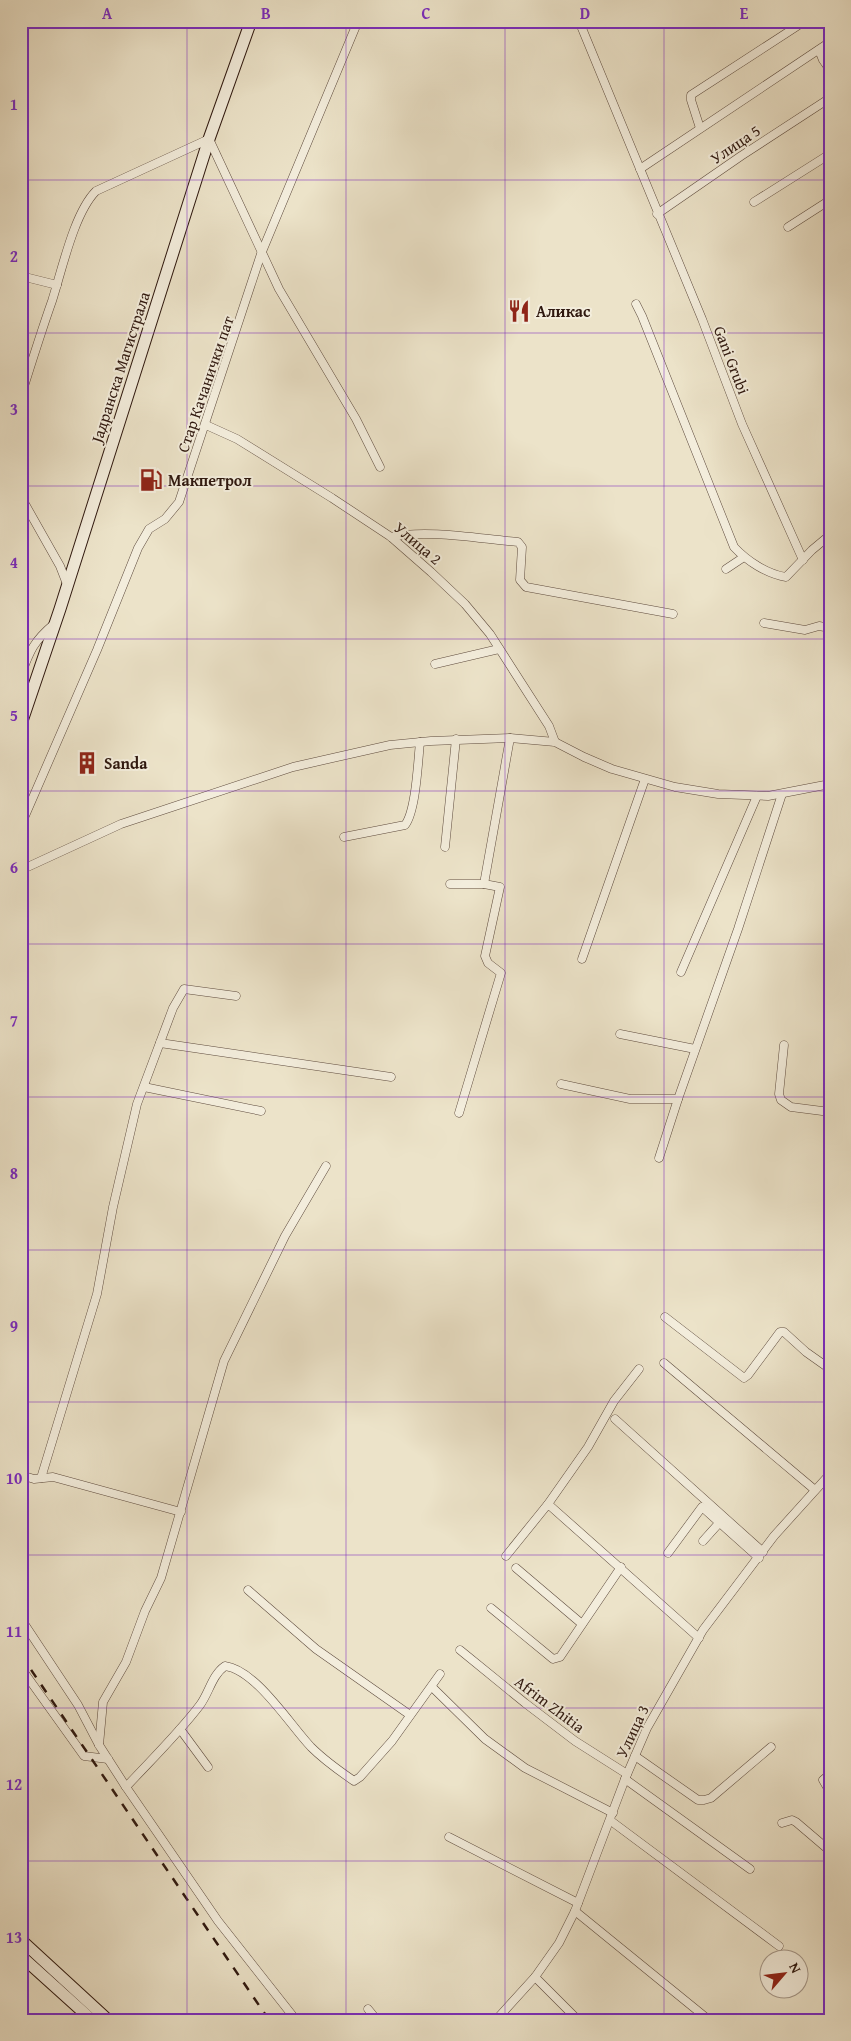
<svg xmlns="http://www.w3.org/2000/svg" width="851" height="2041" font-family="'Gentium Book Plus',serif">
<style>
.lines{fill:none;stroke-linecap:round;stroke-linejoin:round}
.street-casing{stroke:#5e4b3e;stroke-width:9}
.secondary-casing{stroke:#2f180f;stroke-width:13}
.street{stroke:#f3eddc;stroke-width:8}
.secondary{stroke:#f3eddc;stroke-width:11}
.rail{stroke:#2f180f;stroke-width:2.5;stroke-dasharray:9 9;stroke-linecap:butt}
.grid{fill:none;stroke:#7b2cbf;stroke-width:1;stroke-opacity:0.55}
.labels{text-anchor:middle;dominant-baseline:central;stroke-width:4;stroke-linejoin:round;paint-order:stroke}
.street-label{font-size:16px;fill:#2f180f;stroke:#f3eddc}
.poi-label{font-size:16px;font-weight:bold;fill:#2f180f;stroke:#f3eddc;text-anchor:start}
.neatline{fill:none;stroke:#7b2cbf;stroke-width:2}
.grid-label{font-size:16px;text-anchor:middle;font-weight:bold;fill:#7b2cbf}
</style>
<rect width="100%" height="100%" fill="#ece3c9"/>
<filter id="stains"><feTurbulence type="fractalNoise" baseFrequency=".004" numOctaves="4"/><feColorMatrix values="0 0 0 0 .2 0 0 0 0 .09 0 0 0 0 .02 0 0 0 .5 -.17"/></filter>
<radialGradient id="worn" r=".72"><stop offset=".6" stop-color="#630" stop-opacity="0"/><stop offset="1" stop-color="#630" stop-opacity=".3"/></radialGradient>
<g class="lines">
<defs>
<g id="street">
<path d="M579,21L702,319L742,424L803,560"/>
<path d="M819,50L823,60L830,70"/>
<path d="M700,128L691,100V95L805,21"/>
<path d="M640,169L830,42"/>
<path d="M754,202L830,154"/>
<path d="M657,214L741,156L830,98"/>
<path d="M788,227L830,200"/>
<path d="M21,276L57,285"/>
<path d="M636,304L642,316L734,547C747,561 767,574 786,577L812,550L830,535"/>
<path d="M21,396C31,364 41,332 52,301C62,270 74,213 96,191L209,139L279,289L356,419L380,467"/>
<path d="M206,425L237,439L332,498L391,537L431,572L465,604L490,634L549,726L555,742"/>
<path d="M21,497L60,566L67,584"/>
<path d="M391,537C428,529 480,539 518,542L522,547L520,580L526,587L673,614"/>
<path d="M726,569L744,557"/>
<path d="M764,623L805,630L819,626L830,628"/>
<path d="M435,664L499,649"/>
<path d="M21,675C30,650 34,641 54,624"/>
<path d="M21,825L97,650L138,548L149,529L165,519L179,502L261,254L358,21"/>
<path d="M344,837L405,825C416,811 418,761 420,742"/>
<path d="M445,847L456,739"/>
<path d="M21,870L121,824L293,767L390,745L431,741L510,738L555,742L584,757L612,769L675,787L718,794L768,796L830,784"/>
<path d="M450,884H484L500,887L485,956L488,963L501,973L459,1113"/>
<path d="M484,884L510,738"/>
<path d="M582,959L645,779"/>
<path d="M681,972L757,796"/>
<path d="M620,1034L695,1049"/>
<path d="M160,1043L391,1077"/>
<path d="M784,1045L779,1094L781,1100L791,1107L830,1112"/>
<path d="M561,1084L630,1099H678L738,929L782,794"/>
<path d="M144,1087L261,1111"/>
<path d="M659,1158L678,1099"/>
<path d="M665,1317L744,1378L748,1375L780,1332H784L806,1352L830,1369"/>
<path d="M664,1363L815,1490"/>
<path d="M615,1419L763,1552"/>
<path d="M21,1475L34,1479L53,1477L181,1512"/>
<path d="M41,1478L97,1294L113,1207L137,1104L173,1008L184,989L236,996"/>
<path d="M548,1504L588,1447L614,1401L639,1369"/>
<path d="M703,1541L720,1522"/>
<path d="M668,1553L702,1507L759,1558"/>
<path d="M506,1556L548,1504L699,1638"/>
<path d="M516,1568L582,1624"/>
<path d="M248,1590L316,1649L410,1715"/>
<path d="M491,1608L553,1659L560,1657L621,1567"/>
<path d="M21,1619L78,1705L99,1745L126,1787L218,1921L296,2020"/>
<path d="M460,1650L525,1703L575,1741L627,1774"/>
<path d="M21,1668L84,1756L108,1759"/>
<path d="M432,1687L485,1739L525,1768L613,1813"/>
<path d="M180,1729L208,1767"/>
<path d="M99,1745L103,1702L126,1662L145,1611L161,1578L224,1361L285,1236L326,1166"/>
<path d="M635,1756L698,1800H704L711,1798L771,1747"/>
<path d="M830,1774L823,1780L830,1792"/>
<path d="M625,1779L750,1869"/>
<path d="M126,1787C151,1760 178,1734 200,1705C209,1693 212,1675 225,1666C256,1670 290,1725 311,1747C324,1760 338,1770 354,1781L360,1777L392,1741L440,1674"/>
<path d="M611,1821L779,1946"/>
<path d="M782,1823L792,1820L796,1822L830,1851"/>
<path d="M449,1837L578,1903"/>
<path d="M575,1911L709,2020"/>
<path d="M535,1977L578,2020"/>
<path d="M368,2009L377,2020"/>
<path d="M496,2020L535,1977L559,1943L575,1911L625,1779L647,1728L703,1630L774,1536L830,1474"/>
</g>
<g id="secondary">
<path d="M21,724L60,609L209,139L251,21"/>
<path d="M21,1940L108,2020"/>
<path d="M21,1956L92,2020"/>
</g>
</defs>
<use href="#street" class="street-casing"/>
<use href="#secondary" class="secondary-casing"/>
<use href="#street" class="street"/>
<use href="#secondary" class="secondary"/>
<path class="rail" d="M21,1655L269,2020"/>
</g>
<path class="grid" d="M187,21V2020M346,21V2020M505,21V2020M664,21V2020M21,180H830M21,333H830M21,486H830M21,639H830M21,791H830M21,944H830M21,1097H830M21,1250H830M21,1402H830M21,1555H830M21,1708H830M21,1861H830"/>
<defs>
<symbol id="restaurant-bare" viewBox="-9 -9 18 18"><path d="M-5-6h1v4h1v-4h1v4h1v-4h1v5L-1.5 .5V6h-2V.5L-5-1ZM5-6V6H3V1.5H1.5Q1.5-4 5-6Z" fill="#8f2418" stroke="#f3eddc" stroke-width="2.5" paint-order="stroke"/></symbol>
<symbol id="fuel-bare" viewBox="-9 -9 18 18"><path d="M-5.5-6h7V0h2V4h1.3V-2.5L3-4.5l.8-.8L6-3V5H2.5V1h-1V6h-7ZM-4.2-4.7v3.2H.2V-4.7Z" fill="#8f2418" stroke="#f3eddc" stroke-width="2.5" paint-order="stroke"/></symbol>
<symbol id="building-bare" viewBox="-9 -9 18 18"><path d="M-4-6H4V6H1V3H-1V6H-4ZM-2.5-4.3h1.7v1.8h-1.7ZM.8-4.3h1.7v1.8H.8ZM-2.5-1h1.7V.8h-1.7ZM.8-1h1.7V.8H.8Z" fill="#8f2418" stroke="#f3eddc" stroke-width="2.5" paint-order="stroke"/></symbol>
</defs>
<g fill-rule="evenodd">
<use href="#restaurant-bare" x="503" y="295" width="32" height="32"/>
<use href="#fuel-bare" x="135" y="464" width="32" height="32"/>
<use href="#building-bare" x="71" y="747" width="32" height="32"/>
</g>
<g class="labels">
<g class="street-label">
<text transform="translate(735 144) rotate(-34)">Улица 5</text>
<text transform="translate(732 360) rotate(69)">Gani Grubi</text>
<text transform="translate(120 367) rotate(-72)">Јадранска Магистрала</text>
<text transform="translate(205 384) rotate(-71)">Стар Качанички пат</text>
<text transform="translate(418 543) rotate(40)">Улица 2</text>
<text transform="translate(550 1704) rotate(37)">Afrim Zhitia</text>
<text transform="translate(632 1731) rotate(-65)">Улица 3</text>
</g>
<g class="poi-label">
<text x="536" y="311">Аликас</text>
<text x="168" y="480">Макпетрол</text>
<text x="104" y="763">Sanda</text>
</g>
</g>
<rect width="851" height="2041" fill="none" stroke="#ece3c9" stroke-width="55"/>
<g transform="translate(784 1974) rotate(62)"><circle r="24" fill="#f3eddc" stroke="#a5988a"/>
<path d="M0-4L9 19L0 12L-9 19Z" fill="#8f2418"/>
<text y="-8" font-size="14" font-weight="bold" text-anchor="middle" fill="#2f180f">N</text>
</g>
<rect x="28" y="28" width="796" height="1986" class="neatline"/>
<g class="grid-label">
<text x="107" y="19">A</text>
<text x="266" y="19">B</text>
<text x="426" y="19">C</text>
<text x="585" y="19">D</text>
<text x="744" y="19">E</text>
<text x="14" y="110">1</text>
<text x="14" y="262">2</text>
<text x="14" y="415">3</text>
<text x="14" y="568">4</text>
<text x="14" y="721">5</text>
<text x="14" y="873">6</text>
<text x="14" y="1026">7</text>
<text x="14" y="1179">8</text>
<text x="14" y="1332">9</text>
<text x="14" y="1484">10</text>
<text x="14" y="1637">11</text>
<text x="14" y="1790">12</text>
<text x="14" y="1943">13</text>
</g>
<rect width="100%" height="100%" filter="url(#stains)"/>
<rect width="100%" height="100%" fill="url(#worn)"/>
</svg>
